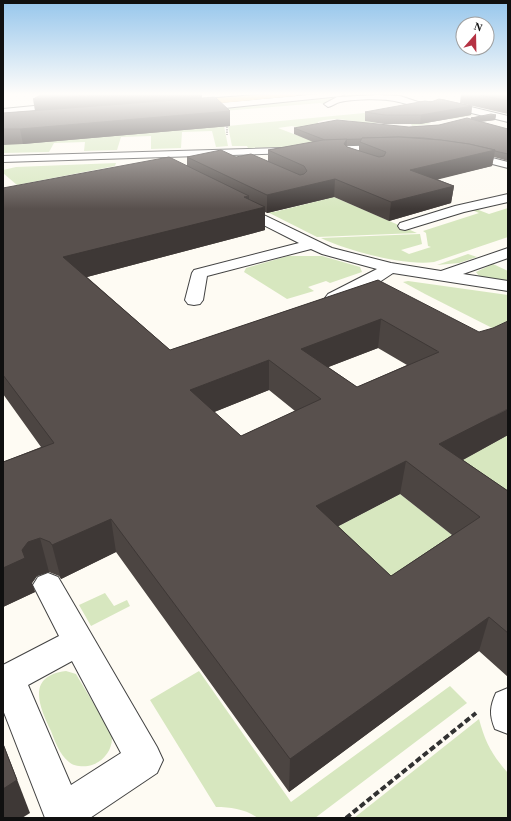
<svg xmlns="http://www.w3.org/2000/svg" width="511" height="821" font-family="'Times New Roman',serif">
<style>
.green{fill:#d7e7bf}
.lines{fill:none;stroke-linecap:round;stroke-linejoin:round}
.minor-casing{stroke:#434343;stroke-width:2}
.major-casing{stroke:#212121;stroke-width:2}
.path-far1{stroke:#323232;stroke-width:1;stroke-dasharray:1.5 1;stroke-linecap:butt}
.path{stroke:#323232;stroke-width:4;stroke-dasharray:6 3;stroke-linecap:butt}
.minor{fill:#fff;fill-rule:evenodd}
.major{fill:#edc674;fill-rule:evenodd}
.wall{fill:#4c4542;fill-rule:evenodd}
.shaded-wall{fill:#3e3836}
.building{fill:#58504d;stroke:#3e3836;fill-rule:evenodd}
</style>
<rect width="100%" height="100%" fill="#fefbf3"/>
<g class="green">
<path d="M356,94H384L427,104H422L403,99H336L323,104L320,103L211,112L198,110Z"/>
<path d="M438,106L473,115L453,119L436,115L405,117L431,124L412,126L411,124L374,123L372,125C353,122 338,115 318,122V125L302,128L292,126L278,128L299,136L384,144L248,148L247,146H232L228,126Z"/>
<path d="M224,126L228,146L216,147L212,131L182,132L181,148L151,149V136L121,137L117,150L84,151L85,142L54,143L49,152L3,153V144H23Z"/>
<path d="M116,163L115,166L17,185L3,173V170L16,167Z"/>
<path d="M216,186L274,212L334,197L417,233L317,237Z"/>
<path d="M508,208V237L434,262C404,266 348,251 321,238L420,234L422,244L401,250L409,254L431,247L428,246L426,233L423,231L479,213L472,210L476,209L489,214Z"/>
<path d="M468,254L477,257L459,263L437,265Z"/>
<path d="M288,256H322L360,267L362,272L330,283L326,281L308,287L314,291L287,299L244,272L246,268Z"/>
<path d="M493,264L508,271V281C499,280 481,281 476,272Z"/>
<path d="M408,281L508,295V336L425,294L403,282Z"/>
<path d="M508,435V531L433,476Z"/>
<path d="M400,494L471,550L385,610L314,539Z"/>
<path d="M105,593L114,606L127,600L130,606L91,626L79,605Z"/>
<path d="M66,671L76,674C84,688 93,702 101,716C104,720 109,726 111,731C115,746 106,760 92,765C86,767 74,767 69,762C60,755 55,742 51,731C39,706 26,676 66,671Z"/>
<path d="M199,671L291,802L450,686L467,703L315,818H258C245,809 231,807 216,807L150,700Z"/>
<path d="M479,719C485,742 492,755 508,773V818H354Z"/>
</g>
<g class="lines">
<defs>
<g id="minor">
<path d="M320,94H345L341,96L196,111L192,108L196,105Z"/>
<path d="M378,95L400,96L418,102H434L438,105C429,113 409,104 399,102C383,98 356,99 340,102C336,103 332,106 328,107L324,104L337,97Z"/>
<path d="M442,100L508,116V122L439,105L438,103Z"/>
<path d="M65,103L68,104L69,106L68,108L3,115V109Z"/>
<path d="M389,145L394,148L393,150L3,162V156Z"/>
<path d="M465,151L508,162V168L461,156L460,154L461,152Z"/>
<path d="M508,194V202L464,212L405,230L400,229L398,226L400,223L455,206Z"/>
<path d="M239,203L332,248L391,263L441,271L508,248V258L463,274L508,281V291L393,273L381,281L334,303L328,302L325,298L328,294L377,269L322,254L311,249L207,276L203,300L200,304L194,305L188,304L185,300L192,273L194,270L299,243L234,210L232,207L234,204Z"/>
<path d="M48,573L58,577L157,747L163,760L157,773L90,818H45L3,710V665L59,636L33,585L38,577ZM72,661L121,753L71,785L28,685Z"/>
<path d="M508,688V734L495,729C489,715 490,706 496,693Z"/>
</g>
<path id="major" d="M271,94H299L295,96L189,106L185,103L189,100Z"/>
</defs>
<use href="#minor" class="minor-casing"/>
<use href="#major" class="major-casing"/>
<path class="path-far1" d="M227,124V135"/>
<path class="path" d="M346,818L476,713"/>
<use href="#minor" class="minor"/>
<use href="#major" class="major"/>
</g>
<g class="wall">
<path d="M461,94H508V114L460,103Z"/>
<path d="M202,98L230,111V126L23,144L3,145V113Z"/>
<path d="M472,106L471,115L420,124H384L365,121V112Z"/>
<path d="M496,115L495,120L480,122L508,129V161L494,157L492,166L437,179L454,186L451,203L389,221L334,197L267,213L265,212V230L87,277L170,350L378,280L508,435L463,460L508,491V677L479,651L289,792L116,552L61,579L59,576L49,572L37,576L32,583L35,592L3,607V462L41,447L3,394V188L187,166V157H236L268,161V150L313,142L294,134V128L409,127L439,125L471,119V118ZM359,145V151L346,146ZM378,348L407,365L357,387L328,367ZM269,390L295,411L241,436L214,412ZM400,494L452,535L391,576L338,526Z"/>
</g>
<g class="shaded-wall">
<path d="M101,94H202V98L35,111L33,99Z"/>
<path d="M472,106L471,115L420,124L421,115Z"/>
<path d="M230,111V126L23,144L20,129Z"/>
<path d="M496,115L495,120L470,123L471,118Z"/>
<path d="M347,139L346,155L344,144Z"/>
<path d="M495,150L492,166L408,187L410,170Z"/>
<path d="M335,179L334,197L267,213V195Z"/>
<path d="M454,186L451,203L389,221L391,202Z"/>
<path d="M249,196V211L265,207V230L68,282L63,257Z"/>
<path d="M381,319L378,348L300,378L301,349Z"/>
<path d="M269,360V390L192,421L190,390Z"/>
<path d="M508,409V435L433,476L439,444Z"/>
<path d="M406,461L400,494L314,539L316,506Z"/>
<path d="M111,519L116,552L61,579L52,545Z"/>
<path d="M40,538L49,572L37,576L32,583L35,592L3,607V568L22,550L28,542Z"/>
<path d="M489,617L479,651L289,792L290,759Z"/>
<path d="M3,743L30,813L22,818H3Z"/>
</g>
<g class="building">
<path d="M43,94H101L33,99Z"/>
<path d="M476,94H508V101Z"/>
<path d="M215,97L230,111L20,129H3V113Z"/>
<path d="M439,99L472,106L421,115H385L365,112L425,101L431,102Z"/>
<path d="M491,114L496,115L471,118Z"/>
<path d="M467,118L508,129V154L495,151V150L469,144L424,138L399,137L362,138V139L325,140L294,128L337,120L409,127L439,125Z"/>
<path d="M399,137L441,140L469,144L495,150L410,170L454,186L391,202L335,179L267,195L187,157L221,150L236,157L251,154L300,175L304,174L307,171L304,166L268,150L323,140L347,139L344,144L347,147L379,157L384,156L386,152L360,142L362,138Z"/>
<path d="M169,157L249,196L244,197L265,207L63,257L170,350L378,280L479,332L493,328L508,321V409L439,444L508,491V633L489,617L290,759L111,519L52,545L50,542L40,538L28,542L22,550L25,558L3,568V462L54,443L3,375V188ZM381,319L439,352L357,387L301,349ZM269,360L321,399L241,436L190,390ZM406,461L480,517L391,576L316,506Z"/>
<path d="M3,744L17,780L3,789Z"/>
</g>
<linearGradient id="sky" x2="0" y2="1"><stop stop-color="#96c6ec"/><stop offset="0.45" stop-color="#fffdfa"/><stop offset="1" stop-color="#fffdfa" stop-opacity="0"/></linearGradient>
<rect width="511" height="209" fill="url(#sky)"/>
<rect width="511" height="821" fill="none" stroke="#101010" stroke-width="8"/>
<g transform="translate(475 36) rotate(20)"><circle r="19" fill="#ffffff" stroke="#9f9f9f"/>
<path d="M0-3L7 15L0 10L-7 15Z" fill="#b53243"/>
<text y="-6" font-size="11" font-weight="bold" text-anchor="middle" fill="#101010">N</text>
</g>
</svg>
